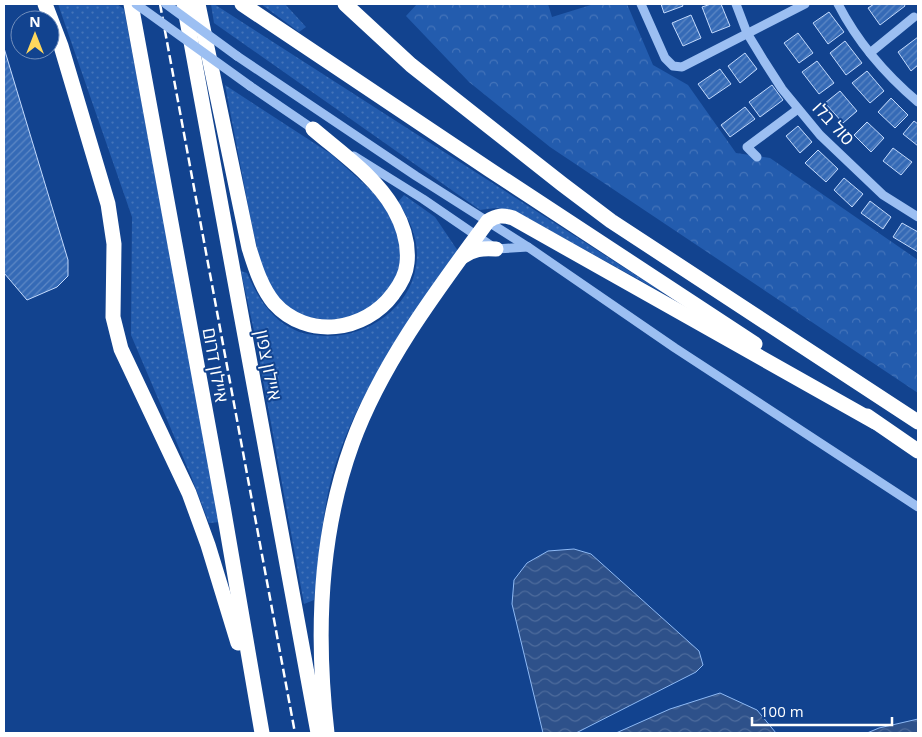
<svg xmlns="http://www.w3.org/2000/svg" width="922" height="737" font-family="'Open Sans',Heebo,sans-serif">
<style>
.grass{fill:url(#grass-dots)}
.park{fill:url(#park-crowns)}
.water{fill:url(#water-waves);stroke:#8db9f5}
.building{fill:url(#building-hatch);stroke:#c3dafd}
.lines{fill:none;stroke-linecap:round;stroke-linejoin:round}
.minor{stroke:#9cbff2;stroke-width:9}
.highway{stroke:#fff;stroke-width:15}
.rail{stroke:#fff;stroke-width:2.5;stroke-dasharray:9 4;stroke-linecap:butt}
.minor-bridge{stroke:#9cbff2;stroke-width:9}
.labels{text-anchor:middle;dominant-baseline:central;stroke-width:4;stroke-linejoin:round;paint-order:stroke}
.street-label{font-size:18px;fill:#fff;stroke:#12438f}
</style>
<defs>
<pattern id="grass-dots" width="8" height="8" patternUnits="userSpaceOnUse" patternTransform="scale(1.25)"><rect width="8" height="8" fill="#235cae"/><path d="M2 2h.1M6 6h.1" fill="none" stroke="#4474ba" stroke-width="1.8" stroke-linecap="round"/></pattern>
<pattern id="park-crowns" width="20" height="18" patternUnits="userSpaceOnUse" patternTransform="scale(1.25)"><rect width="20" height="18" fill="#235cae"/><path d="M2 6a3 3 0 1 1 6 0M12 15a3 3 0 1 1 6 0" fill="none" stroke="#4474ba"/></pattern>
<pattern id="water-waves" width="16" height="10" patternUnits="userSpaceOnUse" patternTransform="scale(1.25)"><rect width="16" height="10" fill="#2e518a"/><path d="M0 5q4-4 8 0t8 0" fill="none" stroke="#4d6b9c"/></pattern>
<pattern id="building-hatch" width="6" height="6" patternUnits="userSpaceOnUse" patternTransform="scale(1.25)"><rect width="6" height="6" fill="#356ab6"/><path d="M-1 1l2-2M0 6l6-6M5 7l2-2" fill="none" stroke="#5d88c5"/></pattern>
</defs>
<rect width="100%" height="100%" fill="#12438f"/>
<g class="grass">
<path d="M58,4H117L124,9L220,522L209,523L191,476L131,335L132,217Z"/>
<path d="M211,4H214L665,294L515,211L496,208L480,210L214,23Z"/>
<path d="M261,4H285L306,27L299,32Z"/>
<path d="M225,85L331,154L373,192L387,211L396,228L400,245L401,264L393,283L373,306L352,317L327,320L298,315L278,297L271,287L260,261L252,226Z"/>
<path d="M404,195L435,217L458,251C410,319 359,388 334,469C322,511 319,556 314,600L304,604L255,336L241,271L247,273C256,294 269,317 291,328C301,334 313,335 324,336C365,338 410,309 416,266C420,243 411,221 398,202Z"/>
</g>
<path class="park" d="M417,4H548L552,17L594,4H627L653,65L688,85L736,153L770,158L918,260V393L550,147L469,82L406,16Z"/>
<g class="water">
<path d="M574,549L591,554L699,651L703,665L696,672L576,733H543L512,604L514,580L527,563L548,551Z"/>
<path d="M720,693L757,710L776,733H616L670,709Z"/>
<path d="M918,719V733H867L879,728Z"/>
</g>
<g class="building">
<path d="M661,4H682L683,6L664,13Z"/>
<path d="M711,4H721L730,26L712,33L702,7Z"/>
<path d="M874,4H904L905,6L880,25L868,8Z"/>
<path d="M829,12L844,32L828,44L813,23Z"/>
<path d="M691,15L701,38L683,46L672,23Z"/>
<path d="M798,33L813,53L799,63L784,43Z"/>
<path d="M918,37V65L911,71L898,52Z"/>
<path d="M845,41L862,63L846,75L830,53Z"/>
<path d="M4,48L68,260V276L57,287L27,300L4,273Z"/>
<path d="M745,53L757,69L740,83L728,66Z"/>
<path d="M817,61L834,83L819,94L802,72Z"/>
<path d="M720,69L731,84L709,99L698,84Z"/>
<path d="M867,71L884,91L870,103L852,83Z"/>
<path d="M772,85L783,100L760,117L749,102Z"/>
<path d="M840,91L857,111L843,123L825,103Z"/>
<path d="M891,98L908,115L895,128L878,112Z"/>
<path d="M745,107L755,119L730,137L721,125Z"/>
<path d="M914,121L918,124V146L903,134Z"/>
<path d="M867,122L884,138L871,152L854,135Z"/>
<path d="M798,126L812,142L800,153L786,136Z"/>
<path d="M893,148L912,162L901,175L883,161Z"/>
<path d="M818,150L838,169L826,182L805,163Z"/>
<path d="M844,178L863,194L852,207L834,190Z"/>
<path d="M870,201L891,217L883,229L861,213Z"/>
<path d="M902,223L918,232V252L893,237Z"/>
</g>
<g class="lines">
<g class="minor">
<path d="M641,4L665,58L673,66L682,67L805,4"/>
<path d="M736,4L747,33L764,61L782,89L820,135L883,195L918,217"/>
<path d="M838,4C857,41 886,75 918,102"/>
<path d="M870,53L914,17"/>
<path d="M237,56L416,176L528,247L675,348L918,507"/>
<path d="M250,86L316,131"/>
<path d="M354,156L423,199L496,249L528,247"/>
<path d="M757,157L747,147L798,109"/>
</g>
<g class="highway">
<path d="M45,4L61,46L108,204L114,244L113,317L121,349L189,493L208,545L238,643"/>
<path d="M131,4L224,512L262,733"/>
<path d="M184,4L318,733"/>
<path d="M198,4L249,248C255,267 261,287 274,303C307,340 365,332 393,294C400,285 406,275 407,263C409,244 403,225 394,209C375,176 341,153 313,129"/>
<path d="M242,4L490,170L755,344"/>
<path d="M345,4L411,65L562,184L611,221L918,422"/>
<path d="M462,257C473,249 482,248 496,249"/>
<path d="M867,416L918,451"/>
<path d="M327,733C316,638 319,535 352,444C381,364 437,290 488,221C497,215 503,215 513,218L875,422"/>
</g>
<path class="rail" d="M160,4L295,733"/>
<g class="minor-bridge">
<path d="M136,4L250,86"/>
<path d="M166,4L237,56"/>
</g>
</g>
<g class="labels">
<g class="street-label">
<text transform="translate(834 123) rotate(47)">סול בלו</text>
<text transform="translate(216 365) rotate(80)">איילון דרום</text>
<text transform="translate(269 365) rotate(79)">איילון צפון</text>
</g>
</g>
<rect width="922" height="737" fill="none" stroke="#ffffff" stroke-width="10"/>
<g transform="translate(35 35)"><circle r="24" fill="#12438f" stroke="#718ebc"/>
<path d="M0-4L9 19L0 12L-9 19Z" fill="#ffd85d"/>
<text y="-8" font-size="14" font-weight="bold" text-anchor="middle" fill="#ffffff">N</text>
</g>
<path d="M752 717v8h140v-8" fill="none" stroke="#ffffff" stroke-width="2.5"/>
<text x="760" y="717" font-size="15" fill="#ffffff" stroke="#12438f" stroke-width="4" paint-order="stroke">100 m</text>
</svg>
